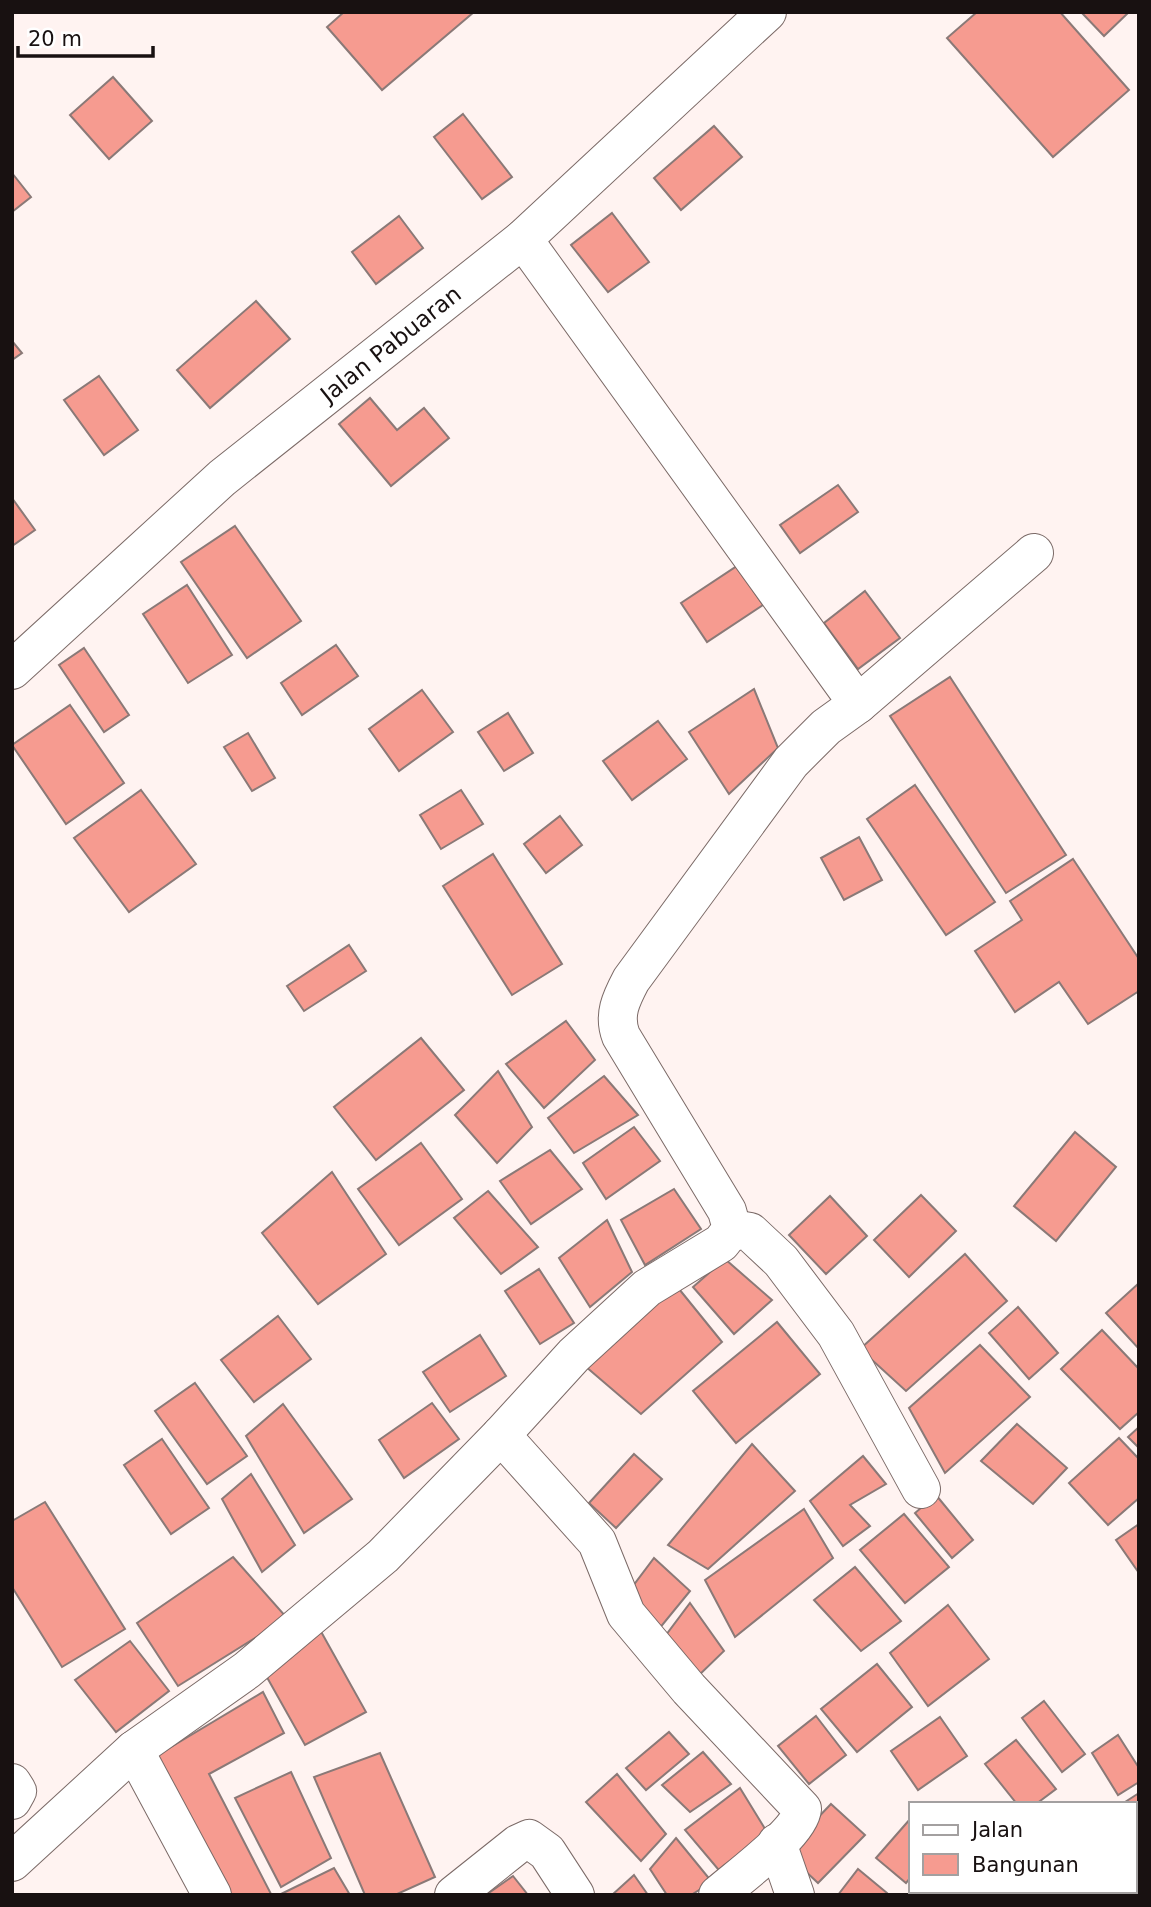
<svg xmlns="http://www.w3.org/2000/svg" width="1151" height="1907" font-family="'DejaVu Sans',sans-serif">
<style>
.building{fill:#f69b90;stroke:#8a7977;stroke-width:2}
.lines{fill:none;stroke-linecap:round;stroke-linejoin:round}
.street-casing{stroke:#7b6a67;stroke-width:40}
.secondary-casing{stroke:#7b6a67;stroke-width:40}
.street{stroke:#fff;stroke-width:38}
.secondary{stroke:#fff;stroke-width:38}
.labels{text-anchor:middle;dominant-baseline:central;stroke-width:7;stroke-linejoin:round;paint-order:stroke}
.street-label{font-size:23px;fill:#181111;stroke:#fff}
</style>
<rect width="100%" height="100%" fill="#fff3f1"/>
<g class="building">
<path d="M344,12H474L382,90L327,27Z"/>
<path d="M977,12H1060L1129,90L1053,157L947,38Z"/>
<path d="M1081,12H1129L1104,36Z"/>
<path d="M113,77L152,121L109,159L70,115Z"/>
<path d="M463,114L512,177L482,199L434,137Z"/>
<path d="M714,126L742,157L681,210L654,178Z"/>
<path d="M12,173L31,197L12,212Z"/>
<path d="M612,213L649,262L608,292L571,245Z"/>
<path d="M399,216L423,248L376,284L352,252Z"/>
<path d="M256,301L290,339L210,408L177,370Z"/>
<path d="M12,341L22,353L12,360Z"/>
<path d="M99,376L138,430L104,455L64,400Z"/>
<path d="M370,398L397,430L424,408L449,438L391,486L339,424Z"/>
<path d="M838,485L858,512L800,553L780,525Z"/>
<path d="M12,498L35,530L12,546Z"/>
<path d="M235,526L301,621L247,658L181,562Z"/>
<path d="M737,566L763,605L707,642L681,603Z"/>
<path d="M187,585L232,655L188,683L143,614Z"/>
<path d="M865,591L900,638L858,669L824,623Z"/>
<path d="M336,645L358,676L302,715L281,683Z"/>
<path d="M84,648L129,715L104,732L59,665Z"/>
<path d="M950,677L1066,855L1006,893L890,716Z"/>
<path d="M754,689L778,748L729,794L689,732Z"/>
<path d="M422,690L453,732L399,771L369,729Z"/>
<path d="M70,705L124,783L66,824L12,745Z"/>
<path d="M508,713L533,753L504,771L478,732Z"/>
<path d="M658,721L687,759L632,800L603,761Z"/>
<path d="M248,733L275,778L252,791L224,747Z"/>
<path d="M915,785L995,902L946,935L867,819Z"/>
<path d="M141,790L196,864L129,912L74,838Z"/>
<path d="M461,790L483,824L441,849L420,815Z"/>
<path d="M560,816L582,845L546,873L524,844Z"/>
<path d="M859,837L882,880L844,900L821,858Z"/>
<path d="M493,854L562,964L512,995L443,886Z"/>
<path d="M1073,859L1139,959V991L1088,1024L1059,982L1015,1012L975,951L1022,920L1010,901Z"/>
<path d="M349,945L366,971L304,1011L287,986Z"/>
<path d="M566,1021L595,1060L544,1108L506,1064Z"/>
<path d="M421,1038L464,1090L376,1160L334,1107Z"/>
<path d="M498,1071L532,1127L497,1163L455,1115Z"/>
<path d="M604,1076L638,1115L574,1153L548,1118Z"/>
<path d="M634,1127L660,1161L606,1199L583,1163Z"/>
<path d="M1075,1132L1116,1167L1056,1241L1014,1206Z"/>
<path d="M421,1143L462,1199L399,1245L358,1189Z"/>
<path d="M550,1150L582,1189L531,1224L500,1181Z"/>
<path d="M332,1172L386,1254L318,1304L262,1233Z"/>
<path d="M674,1189L701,1229L645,1265L621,1220Z"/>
<path d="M488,1191L538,1247L501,1274L454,1218Z"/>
<path d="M921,1195L956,1231L909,1277L874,1240Z"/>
<path d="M830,1196L867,1236L826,1274L789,1235Z"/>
<path d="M607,1220L632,1272L590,1307L559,1258Z"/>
<path d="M965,1254L1007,1301L906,1391L860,1349Z"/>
<path d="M725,1259L772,1300L734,1334L693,1287Z"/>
<path d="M539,1269L574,1323L540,1344L505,1291Z"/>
<path d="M1139,1283V1349L1106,1313Z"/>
<path d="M675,1284L722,1342L641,1414L585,1366Z"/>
<path d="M1018,1307L1058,1353L1029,1379L989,1333Z"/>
<path d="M278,1316L311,1359L254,1402L221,1360Z"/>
<path d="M777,1322L820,1374L736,1443L693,1391Z"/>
<path d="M1102,1330L1139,1369V1412L1120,1429L1061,1369Z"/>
<path d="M480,1335L506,1376L450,1412L423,1372Z"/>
<path d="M980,1345L1030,1397L945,1473L909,1408Z"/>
<path d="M195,1383L247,1456L207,1484L155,1411Z"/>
<path d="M432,1403L459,1439L404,1478L379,1440Z"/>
<path d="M283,1404L352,1499L304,1533L246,1436Z"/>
<path d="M1017,1424L1067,1468L1033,1504L981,1461Z"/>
<path d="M1139,1427V1448L1128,1437Z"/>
<path d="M1119,1438L1139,1459V1498L1108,1525L1069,1483Z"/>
<path d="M162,1439L209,1508L171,1534L124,1465Z"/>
<path d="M752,1444L795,1491L708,1569L668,1545Z"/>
<path d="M634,1454L662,1479L616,1528L589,1503Z"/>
<path d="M863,1456L886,1484L850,1505L870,1526L843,1546L810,1501Z"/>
<path d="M251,1474L295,1545L262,1572L222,1499Z"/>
<path d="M936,1495L973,1540L952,1558L915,1513Z"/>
<path d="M45,1502L125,1629L62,1667L12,1587V1521Z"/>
<path d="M804,1509L833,1558L735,1637L705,1580Z"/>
<path d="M904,1514L949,1567L905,1603L860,1550Z"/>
<path d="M1139,1524V1573L1116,1540Z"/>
<path d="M233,1557L287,1618L178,1686L137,1623Z"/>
<path d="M654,1558L690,1591L659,1629L627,1594Z"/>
<path d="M855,1567L901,1621L861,1651L814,1600Z"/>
<path d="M690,1603L724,1651L693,1681L663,1639Z"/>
<path d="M948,1605L989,1659L928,1706L890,1653Z"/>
<path d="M319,1628L366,1712L305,1745L264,1672Z"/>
<path d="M130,1641L169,1691L116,1732L75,1680Z"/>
<path d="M877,1664L912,1707L857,1752L821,1709Z"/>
<path d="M263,1692L284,1733L209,1774L271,1894L225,1895L151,1759Z"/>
<path d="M1044,1701L1085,1754L1062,1772L1022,1718Z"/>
<path d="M816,1716L846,1755L809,1784L778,1746Z"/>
<path d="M940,1717L967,1756L918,1790L891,1751Z"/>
<path d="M669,1732L689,1754L646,1790L626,1768Z"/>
<path d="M1118,1735L1139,1768V1782L1118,1795L1092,1753Z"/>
<path d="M1016,1740L1056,1789L1036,1804H1017L985,1764Z"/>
<path d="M703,1752L731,1784L690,1812L662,1785Z"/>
<path d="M380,1753L435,1877L395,1895H365L314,1777Z"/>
<path d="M291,1772L331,1858L281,1887L235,1798Z"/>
<path d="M617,1774L666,1834L641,1861L586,1802Z"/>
<path d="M740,1788L767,1832L723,1875L685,1830Z"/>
<path d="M1139,1793V1841L1135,1843V1804H1122Z"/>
<path d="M831,1804L865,1835L818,1883L785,1852Z"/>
<path d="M911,1818V1877L906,1883L876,1858Z"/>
<path d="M676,1838L712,1882L691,1895H667L650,1869Z"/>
<path d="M334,1868L350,1895H279Z"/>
<path d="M858,1869L887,1893L886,1895H838Z"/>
<path d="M634,1875L648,1895H612Z"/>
<path d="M513,1876L528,1895H486Z"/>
</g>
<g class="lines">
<defs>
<g id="street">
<path d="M858,704L1034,553"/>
<path d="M732,1229L750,1232L781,1261L836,1334L921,1489"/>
<path d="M501,1435L597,1542L626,1614L689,1689L802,1809C800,1833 737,1878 718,1895"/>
<path d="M134,1750L212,1895"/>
<path d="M12,1783L17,1791L12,1800"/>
<path d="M777,1843L795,1895"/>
<path d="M12,1862L134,1750L247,1670L383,1556L501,1435L574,1355L647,1288L721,1243L732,1229L727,1211L621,1036C613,1015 621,999 631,980L791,762L826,727L858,704L523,239"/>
<path d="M454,1895L518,1844L529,1839L547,1852L575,1895"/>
</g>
<g id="secondary">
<path id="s1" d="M12,670L222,478L523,239L767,12"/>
</g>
</defs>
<use href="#street" class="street-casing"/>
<use href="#secondary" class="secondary-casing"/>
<use href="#street" class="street"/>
<use href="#secondary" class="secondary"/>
</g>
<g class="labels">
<g class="street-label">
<text stroke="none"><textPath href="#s1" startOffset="500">Jalan Pabuaran</textPath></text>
</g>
</g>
<rect width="1151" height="1907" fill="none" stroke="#181111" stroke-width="28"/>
<rect x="909" y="1802" width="228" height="91" fill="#ffffff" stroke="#a3a0a0" stroke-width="2"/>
<rect x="923" y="1825" width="35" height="10" fill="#ffffff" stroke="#a3a0a0" stroke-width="2"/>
<text x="972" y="1837" font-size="21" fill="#181111">Jalan</text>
<rect x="923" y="1854" width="35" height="21" fill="#f69b90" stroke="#a3a0a0" stroke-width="2"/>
<text x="972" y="1872" font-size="21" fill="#181111">Bangunan</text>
<path d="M18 46v10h135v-10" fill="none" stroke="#181111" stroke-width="3.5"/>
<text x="28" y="46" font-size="21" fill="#181111" stroke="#ffffff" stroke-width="5" paint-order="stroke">20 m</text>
</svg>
